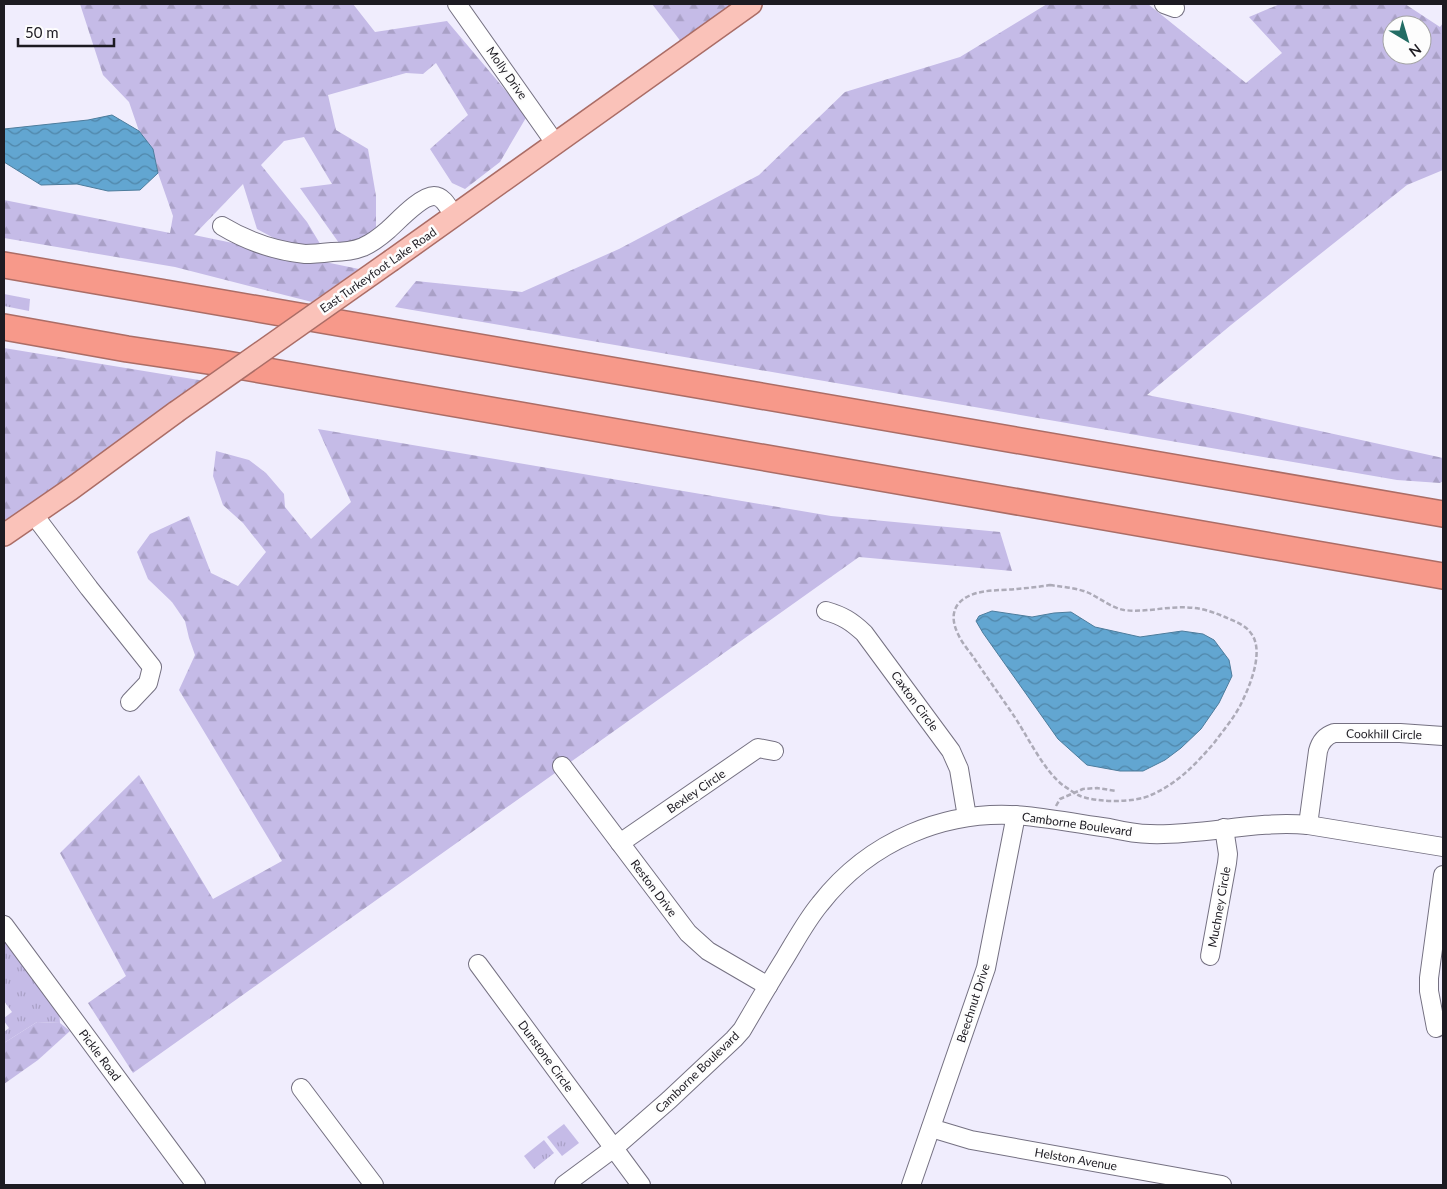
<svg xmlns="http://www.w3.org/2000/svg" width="1447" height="1189" font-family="Lato,sans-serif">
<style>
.grass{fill:url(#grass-tufts)}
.forest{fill:url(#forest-firs);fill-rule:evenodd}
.water{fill:url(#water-waves);stroke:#4d7c9c}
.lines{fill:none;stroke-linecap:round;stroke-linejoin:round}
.minor-casing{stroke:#757182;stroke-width:20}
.major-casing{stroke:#ab6d66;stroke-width:24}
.highway-casing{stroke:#ab6d66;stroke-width:28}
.path{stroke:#adabb8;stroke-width:2.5;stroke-dasharray:5 2.5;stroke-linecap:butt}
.minor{stroke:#fff;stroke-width:18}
.major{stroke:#fac2b9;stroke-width:21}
.highway{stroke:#f7998a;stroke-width:25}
.major-bridge-casing{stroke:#ab6d66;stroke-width:24;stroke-linecap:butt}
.major-bridge{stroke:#fac2b9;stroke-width:21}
.labels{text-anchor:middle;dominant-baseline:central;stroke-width:5;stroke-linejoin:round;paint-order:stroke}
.street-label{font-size:12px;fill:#1d1b22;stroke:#fdfdfd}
</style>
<defs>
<pattern id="grass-tufts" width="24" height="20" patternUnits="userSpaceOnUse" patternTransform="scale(1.25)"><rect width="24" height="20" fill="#c5bbe7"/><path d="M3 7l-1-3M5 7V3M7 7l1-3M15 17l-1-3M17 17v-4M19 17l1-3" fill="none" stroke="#a9a0c6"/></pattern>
<pattern id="forest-firs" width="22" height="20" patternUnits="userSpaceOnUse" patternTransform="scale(1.25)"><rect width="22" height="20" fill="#c5bbe7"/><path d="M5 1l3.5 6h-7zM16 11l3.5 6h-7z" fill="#a9a0c6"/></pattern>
<pattern id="water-waves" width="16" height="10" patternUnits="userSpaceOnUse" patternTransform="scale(1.25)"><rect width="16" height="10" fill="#62a6d1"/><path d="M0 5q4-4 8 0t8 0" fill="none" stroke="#5086a9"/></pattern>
</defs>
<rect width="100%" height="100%" fill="#f0edfd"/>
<g class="grass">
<path d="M4,294L30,299L29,311L4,306Z"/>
<path d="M4,937L59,1010L60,1023L37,1022L4,1043V1032L9,1028L4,1021V1018L12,1012L4,1001Z"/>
<path d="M564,1124L579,1143L562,1156L547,1137Z"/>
<path d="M544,1140L554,1153L534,1169L524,1156Z"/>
</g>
<g class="forest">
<path d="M80,4H353L375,32L447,21L527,116L500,162L465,189L452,183L430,149L468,115L436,63L423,74L406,73L328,95L336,130L368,149L376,196V227L363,243H339L300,188L332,184L304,137L284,141L261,165L307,222L322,247L285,244L257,229L243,184L194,235L359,269L312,302L175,267L4,238V200L170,233L173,216L158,173L153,149L139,131L129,102L103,75Z"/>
<path d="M652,4H736L682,43Z"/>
<path d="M1047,4H1148L1246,83L1282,53L1249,17L1280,4H1405L1440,27L1443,23V170L1407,185L1231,325L1147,395L1243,414L1443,458V481L1440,483L1397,480L395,307L416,281L522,292L619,249L759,175L845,92L960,57ZM1392,25H1422V55H1392Z"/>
<path d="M4,348L205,381L4,527Z"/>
<path d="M318,429L831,516L1000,532L1012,571L859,557L133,1073L88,1003L126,976L60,853L139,775L213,899L282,861L179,690L195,655L189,638L185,621L172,602L148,579L137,552L150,534L189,516L211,573L238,586L266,552L243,523L223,505L213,476L216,451L249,460L266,473L284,494L285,507L311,539L351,502Z"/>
<path d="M37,1022L60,1023L70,1031L38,1060L4,1084V1043Z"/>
</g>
<g class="water">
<path d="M112,115L139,131L153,149L158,173L140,190L108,191L77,184L41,185L4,162V129L88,120Z"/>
<path d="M992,611L1032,617L1054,613L1071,612L1095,627L1140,637L1182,631L1203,634L1214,640L1229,660L1232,676L1219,703L1201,729L1181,748L1165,760L1143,771H1120L1087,765L1058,739L983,633L976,621L979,616Z"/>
</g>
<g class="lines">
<defs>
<g id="minor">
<path d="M457,4L555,143"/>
<path d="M1164,4L1175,8"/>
<path d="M222,226C247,241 276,251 305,254C314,254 323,253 332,252C342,252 353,251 363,247C372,243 380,237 388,230C398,221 421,196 434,196C444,196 449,209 454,216"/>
<path d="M34,515L89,588L152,667L148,683L130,702"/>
<path d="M826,611C843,616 851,621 864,633L951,751L959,769L967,817"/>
<path d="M562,766L688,933L708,951L768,986"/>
<path d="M1308,825L1318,751C1320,743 1325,736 1334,733H1400L1443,736"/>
<path d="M620,843L758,748L774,751"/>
<path d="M4,925L196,1185"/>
<path d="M1210,956L1227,863L1228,854L1224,828"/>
<path d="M478,964L641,1185"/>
<path d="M1436,1028L1429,991V978L1443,875"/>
<path d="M301,1088L374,1185"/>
<path d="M931,1128L971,1140L1222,1185"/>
<path d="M564,1185L614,1148L669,1100L734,1039L742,1030C756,1006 770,982 785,958C796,940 806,921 820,904C869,841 946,808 1026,816C1054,819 1081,824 1109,828C1122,831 1136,834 1150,834C1203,836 1255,820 1308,825L1443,847"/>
<path d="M911,1185L986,968L1016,815"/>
</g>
<g id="major">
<path d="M392,260L751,4"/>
<path d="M4,535L71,489L176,412"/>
</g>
<g id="highway">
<path d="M4,265C484,346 963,433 1443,514"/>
<path d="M4,327L127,349L221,363L1443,576"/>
</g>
</defs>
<use href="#minor" class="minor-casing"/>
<use href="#major" class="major-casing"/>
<use href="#highway" class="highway-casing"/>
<g class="path">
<path d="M1050,585C1063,587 1079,588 1091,594C1101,599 1112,608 1124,610C1147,613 1170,605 1194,608C1205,609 1215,613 1225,617C1234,621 1245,625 1250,632C1266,650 1249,688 1240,706C1233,719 1223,731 1214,743C1195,765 1178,783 1151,795C1135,803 1095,803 1078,795C1074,793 1069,789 1064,786C1044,772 1026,733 1012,713C999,694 986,676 974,658C969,651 962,643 958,634C953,624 951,612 959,603C973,588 999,591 1017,589C1028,588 1039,587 1050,585Z"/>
<path d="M1056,806L1060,799L1083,789L1097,788L1117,791"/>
</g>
<use href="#minor" class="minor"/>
<use href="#major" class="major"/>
<use href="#highway" class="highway"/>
<defs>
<path id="major-bridge" d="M176,412L392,260"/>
</defs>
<use href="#major-bridge" class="major-bridge-casing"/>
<use href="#major-bridge" class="major-bridge"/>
</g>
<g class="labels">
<g class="street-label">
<text transform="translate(507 73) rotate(55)">Molly Drive</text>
<text transform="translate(378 270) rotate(-35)">East Turkeyfoot Lake Road</text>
<text transform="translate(915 701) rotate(54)">Caxton Circle</text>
<text transform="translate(1384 734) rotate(1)">Cookhill Circle</text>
<text transform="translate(696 791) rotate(-34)">Bexley Circle</text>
<text transform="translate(1077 824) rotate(8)">Camborne Boulevard</text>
<text transform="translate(654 888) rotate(53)">Reston Drive</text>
<text transform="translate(1219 907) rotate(-80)">Muchney Circle</text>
<text transform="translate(973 1003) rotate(-72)">Beechnut Drive</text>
<text transform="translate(100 1055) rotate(53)">Pickle Road</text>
<text transform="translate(546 1056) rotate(54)">Dunstone Circle</text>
<text transform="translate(697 1072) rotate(-44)">Camborne Boulevard</text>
<text transform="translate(1076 1159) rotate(10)">Helston Avenue</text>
</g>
</g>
<rect width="1447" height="1189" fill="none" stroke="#1d1b22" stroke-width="10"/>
<g transform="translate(1407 40) rotate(142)"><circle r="24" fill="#fdfdfd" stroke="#a3a3a5"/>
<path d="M0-4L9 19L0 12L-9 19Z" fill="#226c64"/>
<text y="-8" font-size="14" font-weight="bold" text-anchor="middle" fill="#1d1b22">N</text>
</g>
<path d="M18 38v8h96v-8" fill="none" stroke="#1d1b22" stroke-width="2.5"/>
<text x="25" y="38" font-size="15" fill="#1d1b22" stroke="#fdfdfd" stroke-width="4" paint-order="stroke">50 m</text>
</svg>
